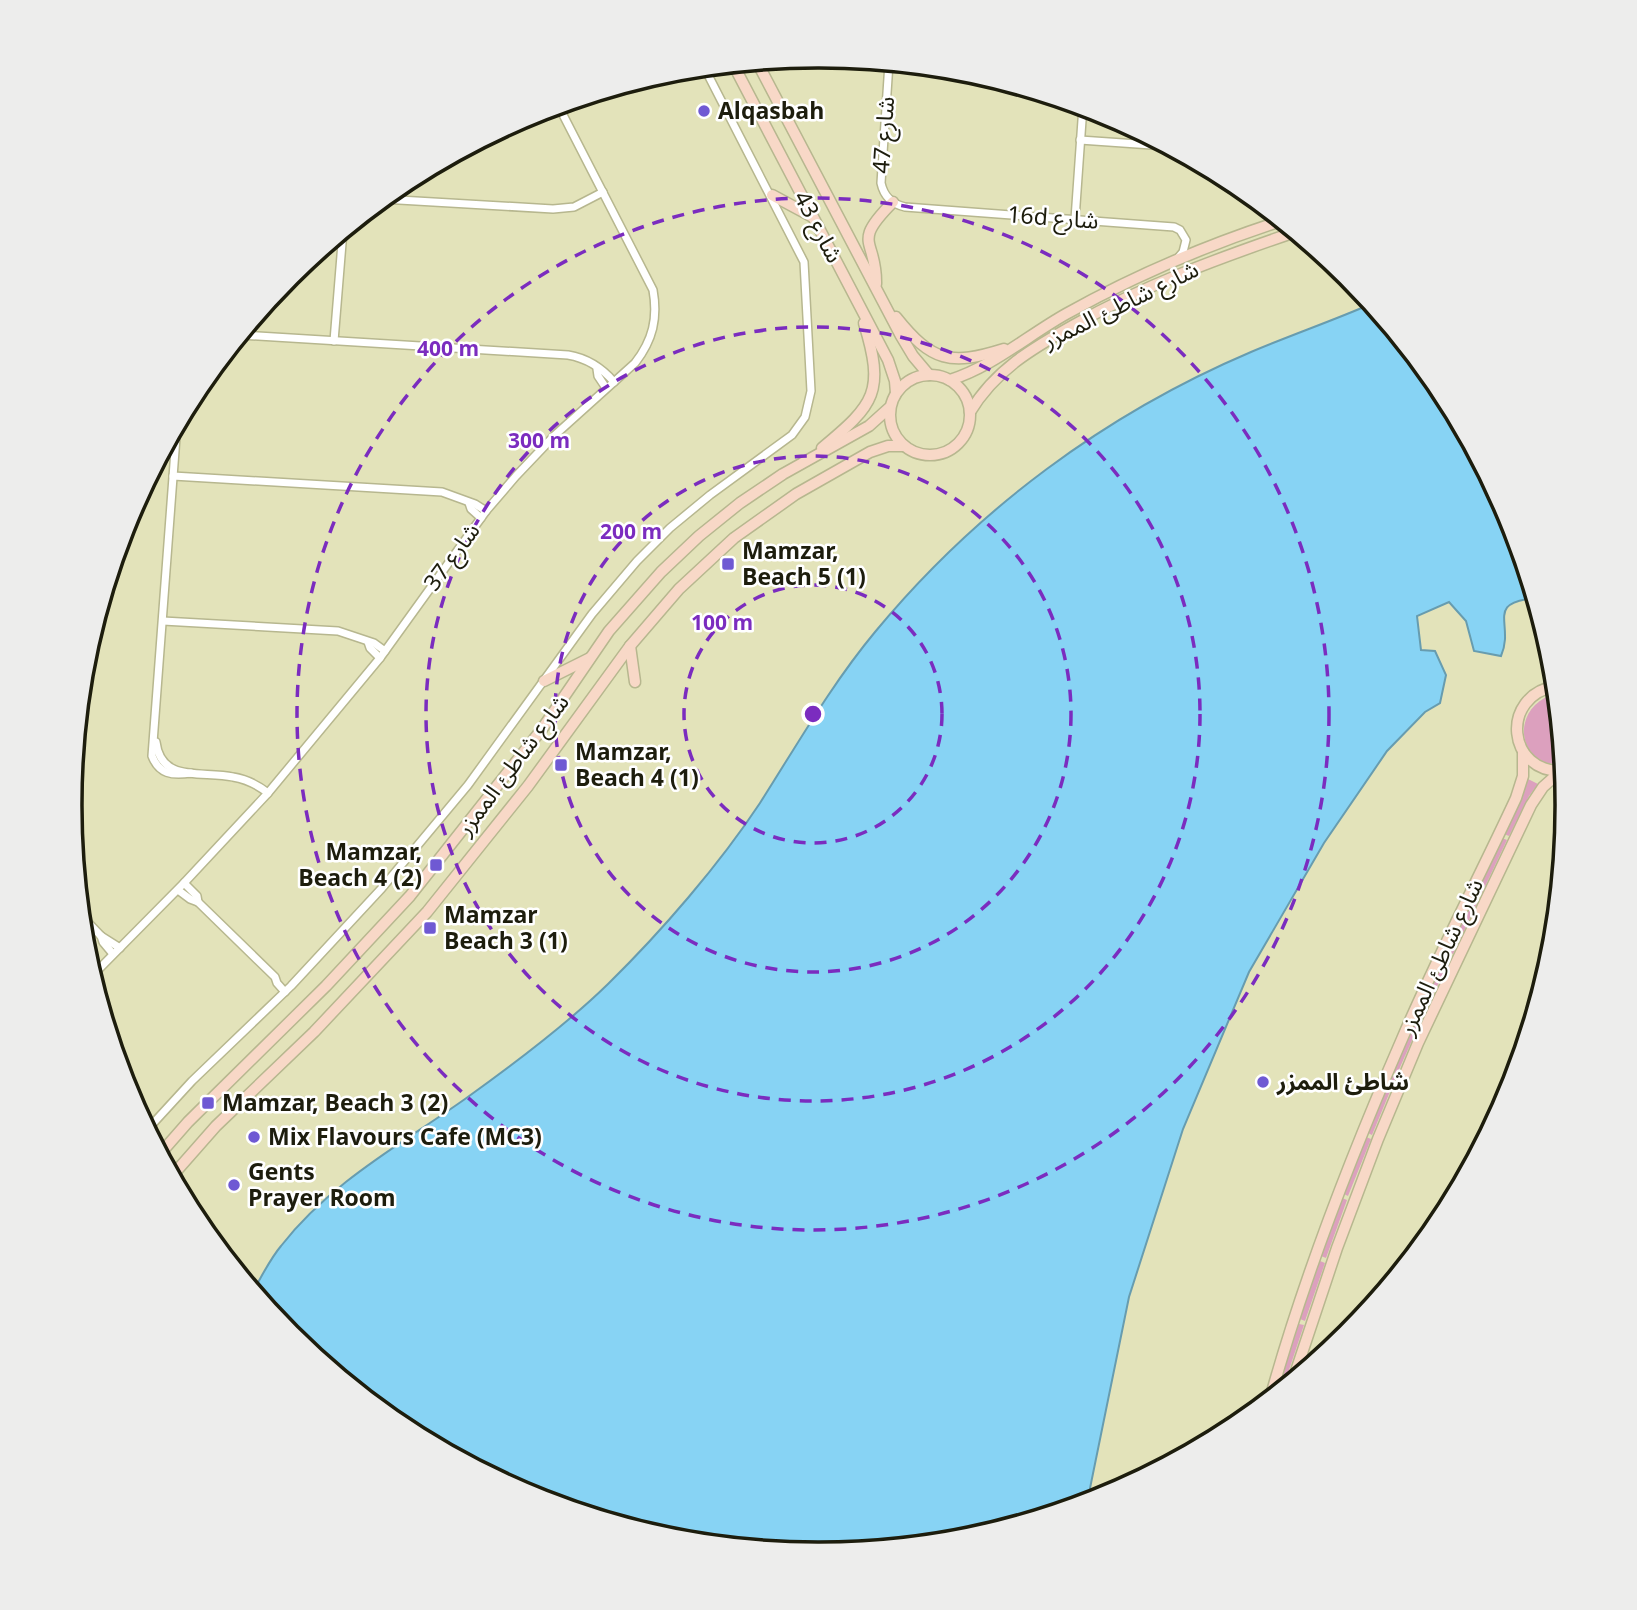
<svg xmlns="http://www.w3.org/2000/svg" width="1637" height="1610" font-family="Georgia,'Noto Sans Arabic',serif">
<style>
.green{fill:#dca0be}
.water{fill:#87d3f4;stroke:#679caf;stroke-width:2}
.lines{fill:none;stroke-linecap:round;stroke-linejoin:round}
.street-casing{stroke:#b7b78f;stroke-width:10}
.secondary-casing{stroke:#b7b78f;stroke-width:13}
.street{stroke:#fff;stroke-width:7}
.secondary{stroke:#f8d8c7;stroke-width:10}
.ring{fill:none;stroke:#7b2cbf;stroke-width:3.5;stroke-dasharray:12 9}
.poi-dot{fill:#6f59d3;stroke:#fff;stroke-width:2.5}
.labels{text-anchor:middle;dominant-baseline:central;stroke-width:5;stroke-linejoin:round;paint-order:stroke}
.poi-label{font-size:23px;font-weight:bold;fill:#1d1d0d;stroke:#fff;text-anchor:start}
.street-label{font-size:23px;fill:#1d1d0d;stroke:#fff}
.rim{fill:none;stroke:#1d1d0d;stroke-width:3.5}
.centre{fill:#7b2cbf;stroke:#fff;stroke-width:3.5}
.ring-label{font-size:21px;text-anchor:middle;font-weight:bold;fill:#7b2cbf;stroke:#fff;stroke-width:5;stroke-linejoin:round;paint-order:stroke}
</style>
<rect width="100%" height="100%" fill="#e3e3ba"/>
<g class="green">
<path d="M1551,695H1557L1563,764C1518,768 1509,711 1551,695Z"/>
<path d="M1528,779L1538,784L1529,796L1509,836L1504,834Z"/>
<path d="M1502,838L1507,840L1481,895L1477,892Z"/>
<path d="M1474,896L1479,899L1453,954L1448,952Z"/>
<path d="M1446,955L1451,958L1424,1013L1419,1011Z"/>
<path d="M1417,1016L1422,1018L1397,1074L1393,1072Z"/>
<path d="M1391,1075L1396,1077L1372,1135L1368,1133Z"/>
<path d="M1366,1137L1371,1139L1348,1196L1344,1194Z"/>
<path d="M1342,1198L1347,1200L1326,1258L1321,1256Z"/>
<path d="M1320,1261L1325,1263L1305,1321L1300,1319Z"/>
<path d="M1299,1324L1304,1325L1285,1382L1280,1380Z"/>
</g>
<path class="water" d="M1371,304L1441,389L1511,519L1535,598C1484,603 1515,624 1501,656L1474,651L1466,621L1449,602L1417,616L1421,650L1435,651L1446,675L1440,703L1425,712L1387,751L1324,843L1249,972L1183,1129L1129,1297L1087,1503L964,1540L818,1554L672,1540L532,1497L402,1428L289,1334L253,1291C262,1276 270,1259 281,1246C331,1182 400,1145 465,1099C514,1064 565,1026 608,984C661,932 719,865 760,803C797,745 831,685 875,632C976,510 1105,414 1251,352C1291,335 1332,321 1371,304Z"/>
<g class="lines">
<defs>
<g id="street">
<path d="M889,63L881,183C884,197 892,204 905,207L1174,227L1180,230L1186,240L1183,252L1178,258"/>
<path d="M1080,140L1166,146"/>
<path d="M382,199L553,209L574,207L603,192"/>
<path d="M1075,219L1083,106"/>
<path d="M240,335L568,355C586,358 602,368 614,382"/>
<path d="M334,341L343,231"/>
<path d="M597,369L598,376L606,388"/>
<path d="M177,424L152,756C159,774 172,776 191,773"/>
<path d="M173,476L442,492L475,504L486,511"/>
<path d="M469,503L471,509L481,518"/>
<path d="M163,621L338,631L374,643L385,651"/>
<path d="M368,642L370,648L380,658"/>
<path d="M156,742C161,784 204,770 233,777C246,779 259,786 268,793"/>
<path d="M184,883L197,896L198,902L275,977L277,983L285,992"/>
<path d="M178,890L190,899L198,902"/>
<path d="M80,914L101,936L103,942L113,954"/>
<path d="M101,936L120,948"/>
<path d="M92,976L184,883L268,793L380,658L486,511L516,476L555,435L635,363C653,340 658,318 653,290L558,105"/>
<path d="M147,1130L192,1081L291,986L382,888L468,785L592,614L637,561L670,528L710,495L792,435L805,417L811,391L804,262L704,67"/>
</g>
<g id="secondary">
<path d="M757,62L901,336L913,356L929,375"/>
<path d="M733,64L888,360L895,381L896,393"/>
<path d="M772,195L811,216"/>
<path d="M876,284C877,238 850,245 893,202"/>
<path d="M896,317C932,362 950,366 1004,349"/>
<circle cx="930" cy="415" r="40"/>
<path d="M950,380C992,367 1027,336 1066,314C1134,276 1207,245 1281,221"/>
<path d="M970,412C995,370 1033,348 1074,325C1145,285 1219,258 1295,232"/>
<path d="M822,448C875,404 885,392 864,323"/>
<path d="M630,646L635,682"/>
<path d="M544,681L590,658"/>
<path d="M1556,686C1499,696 1507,774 1564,771"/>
<path d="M160,1154L188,1122L326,986L410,896L542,729L609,631L661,572L699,536L740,503L783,474L869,426L889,408"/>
<path d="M172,1176L216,1126L314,1032L427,912L528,786L630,646L679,589L734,538L796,494L870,452L888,446H904"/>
<path d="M1293,1380L1337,1248L1378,1139L1418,1043L1531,805L1543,787L1561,771"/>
<path d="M1270,1399C1304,1276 1351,1156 1402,1039C1437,957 1479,878 1516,798L1523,776V752"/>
</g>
</defs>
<use href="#street" class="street-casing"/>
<use href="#secondary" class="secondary-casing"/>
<use href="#street" class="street"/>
<use href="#secondary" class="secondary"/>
</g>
<g class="ring">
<circle cx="813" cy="714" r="129"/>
<circle cx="813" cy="714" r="258"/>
<circle cx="813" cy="714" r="387"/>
<circle cx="813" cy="714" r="516"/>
</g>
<g class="poi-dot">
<circle cx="704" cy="111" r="7"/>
<rect x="721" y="557" width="14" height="14" rx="3.5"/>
<rect x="554" y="758" width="14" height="14" rx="3.5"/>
<rect x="429" y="858" width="14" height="14" rx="3.5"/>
<rect x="423" y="921" width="14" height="14" rx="3.5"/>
<circle cx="1263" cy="1082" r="7"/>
<rect x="201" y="1096" width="14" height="14" rx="3.5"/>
<circle cx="254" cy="1137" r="7"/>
<circle cx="234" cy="1185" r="7"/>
</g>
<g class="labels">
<g class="poi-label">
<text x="718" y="111">Alqasbah</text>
<text x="742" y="551">Mamzar,<tspan x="742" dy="26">Beach 5 (1)</tspan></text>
<text x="575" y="752">Mamzar,<tspan x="575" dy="26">Beach 4 (1)</tspan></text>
<text x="422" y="852" text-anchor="end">Mamzar,<tspan x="422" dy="26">Beach 4 (2)</tspan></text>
<text x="444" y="915">Mamzar<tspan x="444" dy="26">Beach 3 (1)</tspan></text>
<text x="1277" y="1082">شاطئ الممزر</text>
<text x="222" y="1103">Mamzar, Beach 3 (2)</text>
<text x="268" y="1137">Mix Flavours Cafe (MC3)</text>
<text x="248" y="1172">Gents<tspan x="248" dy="26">Prayer Room</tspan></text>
</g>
<g class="street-label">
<text transform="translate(884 135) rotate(-86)">شارع 47</text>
<text transform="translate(1053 218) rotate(4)">16d شارع</text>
<text transform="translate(818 227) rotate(62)">شارع 43</text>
<text transform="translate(1121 305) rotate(-26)">شارع شاطئ الممزر</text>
<text transform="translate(452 557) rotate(-54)">شارع 37</text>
<text transform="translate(513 765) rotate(-53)">شارع شاطئ الممزر</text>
<text transform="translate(1441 957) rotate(-65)">شارع شاطئ الممزر</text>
</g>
</g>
<path d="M0 0H1637V1610H0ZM818 68H819A736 736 0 0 1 1555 804V806A736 736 0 0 1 819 1542H818A736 736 0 0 1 82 806V804A736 736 0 0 1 818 68Z" fill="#ededec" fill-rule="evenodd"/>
<path class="rim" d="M818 68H819A736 736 0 0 1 1555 804V806A736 736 0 0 1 819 1542H818A736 736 0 0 1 82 806V804A736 736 0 0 1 818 68Z"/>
<circle cx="813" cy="714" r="10" class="centre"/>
<g class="ring-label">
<text x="448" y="356">400 m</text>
<text x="539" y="448">300 m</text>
<text x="631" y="539">200 m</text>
<text x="722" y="630">100 m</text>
</g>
</svg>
